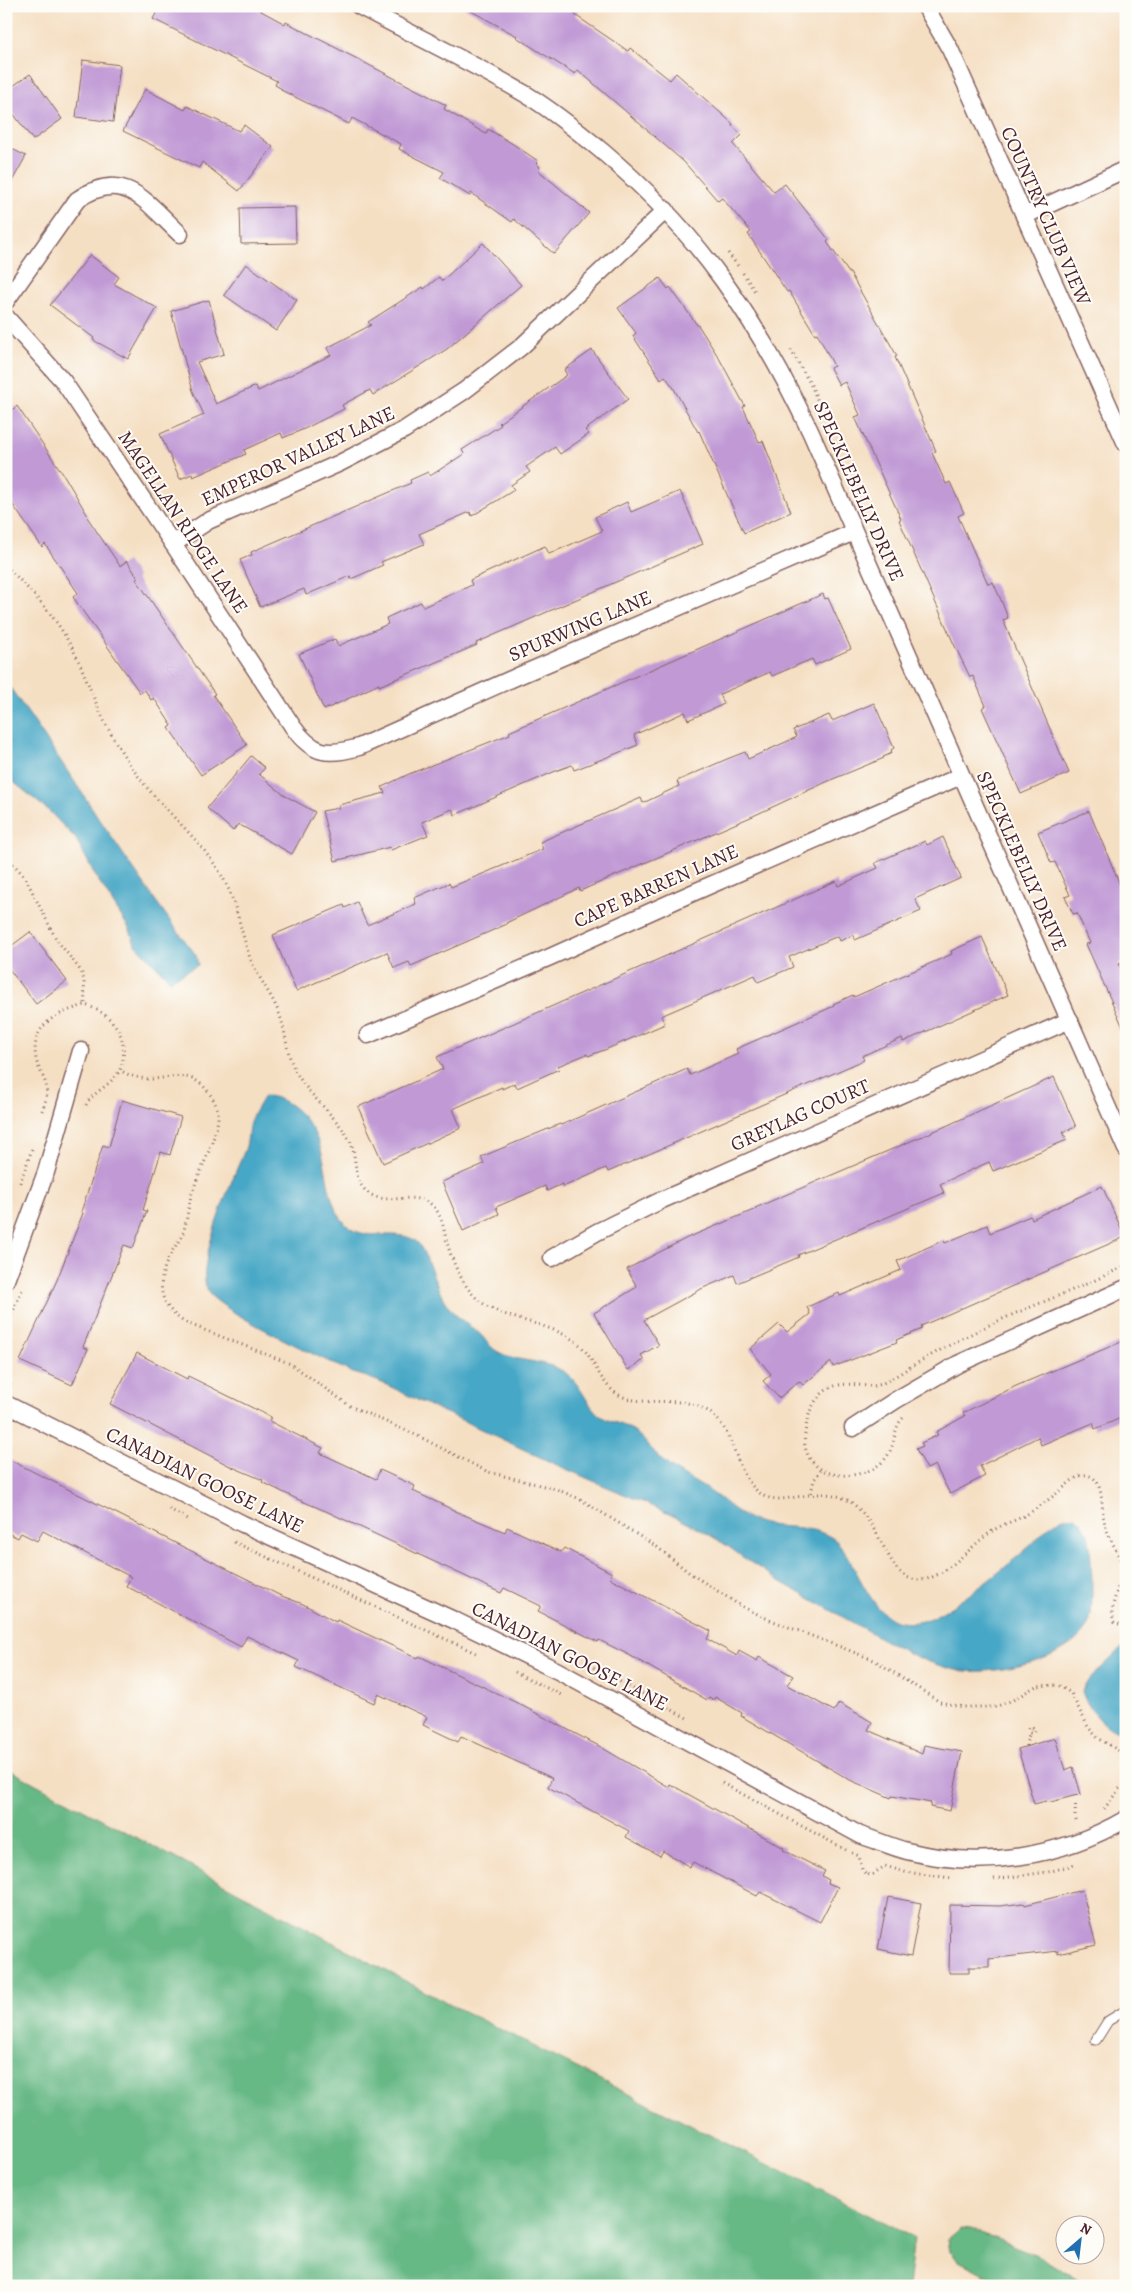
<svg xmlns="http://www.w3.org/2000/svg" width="1132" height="2292" font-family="Alegreya,serif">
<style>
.forest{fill:#66b885;stroke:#586c58}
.water{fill:#47a7c6;stroke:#486378}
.building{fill:#c099d5}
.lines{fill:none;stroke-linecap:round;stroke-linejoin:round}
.lane-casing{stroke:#866260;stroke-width:11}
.street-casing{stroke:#866260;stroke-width:19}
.path{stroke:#866260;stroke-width:3;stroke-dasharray:1 4;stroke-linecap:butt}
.lane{stroke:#fff;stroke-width:9}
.street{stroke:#fff;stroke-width:16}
.labels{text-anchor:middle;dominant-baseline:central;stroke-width:4;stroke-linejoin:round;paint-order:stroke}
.street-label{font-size:20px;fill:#4a1f2b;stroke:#fdfcf7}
</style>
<rect width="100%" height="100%" fill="#fdfcf7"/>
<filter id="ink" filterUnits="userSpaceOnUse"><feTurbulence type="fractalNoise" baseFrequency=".02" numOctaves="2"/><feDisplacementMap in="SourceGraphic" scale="10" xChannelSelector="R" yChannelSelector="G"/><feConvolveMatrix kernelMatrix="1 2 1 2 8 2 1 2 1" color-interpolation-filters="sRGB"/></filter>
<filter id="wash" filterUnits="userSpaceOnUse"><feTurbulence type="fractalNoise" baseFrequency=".0096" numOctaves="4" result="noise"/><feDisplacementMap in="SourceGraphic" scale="20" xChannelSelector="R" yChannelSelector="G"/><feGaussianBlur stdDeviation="1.12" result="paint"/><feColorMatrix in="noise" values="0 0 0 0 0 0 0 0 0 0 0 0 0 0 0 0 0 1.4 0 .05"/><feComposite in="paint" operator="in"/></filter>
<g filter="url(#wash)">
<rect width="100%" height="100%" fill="#f5dfc3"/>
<g class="forest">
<path d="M6,1768L426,1992L914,2238L908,2286H6Z"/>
<path d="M961,2228L971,2229L1037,2255L1088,2286H1007L959,2261L950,2252L948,2239Z"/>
</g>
<g class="water">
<path d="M6,682C71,772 128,868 196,955L198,965L170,980L135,944L130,930L95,875L76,839L49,811L6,776Z"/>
<path d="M264,1096C289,1096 311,1121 319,1144C329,1170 326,1206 348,1226C367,1243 397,1228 416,1241C425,1248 436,1287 444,1300C453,1316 467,1323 480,1334C485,1339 489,1346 495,1350C516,1364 546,1358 567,1374C580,1384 586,1402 597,1413C607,1423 621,1422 632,1430C644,1438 652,1451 663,1461C679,1475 701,1484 718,1497C728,1505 737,1513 749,1519C777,1532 806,1521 834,1539C840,1543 843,1550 847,1556C860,1576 873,1612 896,1621C906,1624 918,1623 928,1619C958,1607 1006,1567 1031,1545C1044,1532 1053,1516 1075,1517C1090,1527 1090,1545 1091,1561C1092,1573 1093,1609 1090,1619C1079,1661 987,1678 951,1669C917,1660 887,1642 857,1625C822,1605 786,1586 753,1564C743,1558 735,1551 726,1545C684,1518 637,1500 591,1480C544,1460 498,1437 451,1415C418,1403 387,1381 353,1373C326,1360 221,1312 208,1292C193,1268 233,1178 244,1152C249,1141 247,1129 251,1119C254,1112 260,1103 264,1096Z"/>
<path d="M1126,1644V1732C1110,1737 1085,1705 1082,1691L1085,1684Z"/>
</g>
<g id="blocks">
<g class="building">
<path d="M160,6H252L285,24L286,22L446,105L444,109L486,134L488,129L516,146L538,161L536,163L540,167L538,170L589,213L554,254L514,219L512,222L471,193L470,196L440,178L444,172L399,149L401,144L352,118L349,124L281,90L282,89L275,85L277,81L153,19Z"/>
<path d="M462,6H580L575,15L628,51L630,48L670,80L676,73L733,124L732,126L742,135L733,144L774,192L785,184L829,240L827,242L849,273H850L897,356L895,357L936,451L932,453L946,484L950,482L964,513L958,516L988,584L993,582L1001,600L1008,618L1003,620L1069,773L1021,794L982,708L986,706L973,676L970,677L953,642L899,520L901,519L855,417L860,415L845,382L839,385L830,368L834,366L817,333L815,334L789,291L787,292L748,234L751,232L722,198L718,201L684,162L578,70L575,74L516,37L517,36Z"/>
<path d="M83,60L120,65L113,122L76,117Z"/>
<path d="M30,74L62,119L33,140L6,104V91Z"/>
<path d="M145,89L185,110L187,106L239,131L244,125L273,147L239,191L202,162L199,168L123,131Z"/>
<path d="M6,146L26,156L6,192Z"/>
<path d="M295,207L296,243L241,244L240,208Z"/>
<path d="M483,243L521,285L447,349L373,395L370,390L342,405L344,409L304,429L283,438L281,433L244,450L246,454L193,477L192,474L180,479L160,434L204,415L193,391L171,311L209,300L224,354L197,362L216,404L256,386L258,391L331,355L327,348L371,325L368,322L423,287L424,289L439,277L442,281Z"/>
<path d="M90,255L119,277L114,284L157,308L128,359L93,340L94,338L50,305Z"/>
<path d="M246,264L297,300L276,331L224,295Z"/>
<path d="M660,278L668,289L670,287L697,325H698L719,358L745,406L743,407L759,442L763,441L791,512L744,533L699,431L698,432L673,387L665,376L661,379L633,336L636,333L618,308Z"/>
<path d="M592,350L628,399L585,430L589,434L560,454L555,447L526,467L530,472L511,485L514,490L472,516L470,512L419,534L424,544L381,562L383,565L351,579L350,576L306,595L304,589L260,607L240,560L252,555L251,552L411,483L410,480L428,472L430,476L464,454L462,450L501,425L499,423L567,375L564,370Z"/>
<path d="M17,406L65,477L88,516L87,517L120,566L127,561L138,578L136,579L202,675L215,694L213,695L247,745L201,775L169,728L172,726L154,698L151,700L145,690L140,693L73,597L78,593L45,544L42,547L6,495V414Z"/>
<path d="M680,491L703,544L476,643L477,645L379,686V684L324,710L299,654L335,639L338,646L388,624L386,618L421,602L423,607L472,585L470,580L545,546L549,554L602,531L595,517L627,502L631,512Z"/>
<path d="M823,594L825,599L828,598L851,649L815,665L812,659L772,676L770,672L720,694L724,704L688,720L685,712L634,735L638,745L605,758L574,770L572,765L558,770L455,815L452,809L422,822L428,835L391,850L390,847L335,861L322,811L339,808V805L385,793L382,787L409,774L510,734L509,732Z"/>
<path d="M874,703L894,748L891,750L892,753L883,757L884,758L833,779L753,816L580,891L579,888L506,923L507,924L411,966L409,962L394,968L387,952L296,991L273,935L344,905L345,908L357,902L367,925L416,904L414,898L449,883L451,887L543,849L540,842L641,798L643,803L679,786L677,781L727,759L745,752L748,759L797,737L793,730L829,715L832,721Z"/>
<path d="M251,756L265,768L259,774L284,795L315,812L292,854L238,824L233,831L207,808Z"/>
<path d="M1089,811L1126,899V961L1119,964L1126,978V1034L1086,944L1090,943L1077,913L1073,914L1065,897L1070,895L1055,862L1051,863L1038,832Z"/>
<path d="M943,837L961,878L915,899L921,911L855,940L853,935L840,941L838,936L789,957L793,967L758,982L755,975L661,1016L665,1024L607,1049L588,1056L587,1054L558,1066L559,1069L517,1088L515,1083L502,1089V1087L453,1109L461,1128L383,1163L358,1107L443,1069L437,1057L836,881L838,886L878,868L875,863L925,841L927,845Z"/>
<path d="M30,932L67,981L36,1004L6,965V950Z"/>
<path d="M982,937L1008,995L903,1042L902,1038L862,1056L864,1060L608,1172L606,1168L563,1187L562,1184L547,1191L545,1186L496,1207L499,1214L463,1231L442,1182L484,1164L481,1157L560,1124L561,1125L687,1069L690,1075L738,1054L736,1049L834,1006L833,1004L853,995L854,997L952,954L951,951Z"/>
<path d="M1054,1077L1076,1127L1063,1132L1067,1140L993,1171L989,1162L940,1184L944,1193L798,1255L799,1257L737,1283L734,1275L703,1288L644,1320L659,1345L641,1355L644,1360L628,1370L594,1313L637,1287L627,1269L650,1257L687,1238L756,1209L755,1208L946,1126Z"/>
<path d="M122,1100L181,1117L170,1155L161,1152L143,1210L147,1211L133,1248L124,1245L83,1347L88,1349L72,1385L20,1361L57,1280L83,1213L81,1212L103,1145L109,1147Z"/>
<path d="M1102,1186L1125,1237L921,1326L922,1329L896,1340L897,1342L833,1367L831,1362L803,1385L799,1381L779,1398L763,1381L771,1374L750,1349L779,1324L787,1332L810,1314L807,1307L839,1293L840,1296L901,1270L897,1261L944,1240L945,1243L987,1225L990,1233L1030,1216L1032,1219Z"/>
<path d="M1126,1340V1416L1095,1429L1093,1423L1041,1445L1038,1437L980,1466L985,1476L950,1494L935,1465L927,1469L916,1449L923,1446L921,1443L938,1435L936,1432L965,1416L963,1413L1016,1386Z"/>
<path d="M137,1353L187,1379L188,1376L271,1417L269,1421L323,1448L320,1453L376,1479L380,1470L415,1486L413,1491L462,1514L505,1532L507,1527L561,1552L564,1548L612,1573L610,1578L711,1631L707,1639L737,1656L739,1651L757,1661L759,1657L793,1676L787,1685L834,1711L839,1703L872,1722L868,1730L922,1754L924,1745L962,1752L950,1811L930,1807L931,1803L892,1796L891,1798L850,1780L741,1716L742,1713L715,1697L714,1700L709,1697L707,1700L629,1655L599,1640L598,1642L538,1611L541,1606L504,1588L501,1593L328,1512L297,1499L262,1482L263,1480L230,1466L110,1404Z"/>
<path d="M6,1458L279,1595L303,1604L336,1622L337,1620L418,1658L419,1656L515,1702L599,1746L669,1787L670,1784L784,1848L783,1850L825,1871L822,1876L829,1880L828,1883L838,1887L820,1922L760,1892L757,1896L693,1862L690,1867L663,1851L660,1856L626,1837L629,1831L548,1787L552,1778L461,1736L458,1742L450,1738L423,1725L427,1717L378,1694L374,1703L296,1667L299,1661L247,1636L241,1647L126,1586L131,1577L43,1531L37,1541L21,1533L18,1538L6,1532Z"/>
<path d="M1055,1738L1065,1770L1073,1767L1081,1794L1047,1803L1046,1801L1034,1804L1018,1749Z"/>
<path d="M1082,1890L1096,1945L1058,1954V1951L989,1959V1967H969V1973H949L950,1905L1000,1906L1024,1903L1025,1905Z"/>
<path d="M888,1897L921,1903L911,1956L878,1949Z"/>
</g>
</g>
</g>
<g filter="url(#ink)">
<use href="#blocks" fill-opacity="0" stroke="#866260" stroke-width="1"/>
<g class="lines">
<defs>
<path id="lane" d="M1096,2040L1108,2021L1126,2010"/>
<g id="street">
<path d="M359,6C415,36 473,63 527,95C553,111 579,132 603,152C699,233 757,319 811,433L1126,1149"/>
<path d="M925,6L950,49L1126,444"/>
<path d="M1024,216L1126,169"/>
<path d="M6,301L77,200C124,167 146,202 180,234"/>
<path d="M6,317L63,381L173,544L293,727C313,755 328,756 359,747L518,676L854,532"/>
<path d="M173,544L208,521L340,463L404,430L464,391L521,347L666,210"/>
<path d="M368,1035L550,957L683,897L961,776"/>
<path d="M552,1258L597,1232L662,1200L1070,1020"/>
<path d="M6,1280L46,1172L81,1051"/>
<path d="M6,1404L243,1524L456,1621L558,1671L860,1835C876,1840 891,1847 907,1851C981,1870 1061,1857 1126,1819"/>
<path d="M853,1428L896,1400L958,1364L1126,1288"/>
</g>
</defs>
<use href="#lane" class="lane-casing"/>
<use href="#street" class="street-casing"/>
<g class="path">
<path d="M728,253L738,266"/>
<path d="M743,273L756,293"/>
<path d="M791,350L812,387L819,404"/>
<path d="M6,566C28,588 52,612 67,639C81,662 89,688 100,712C109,732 120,750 133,769C161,811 207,841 228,888C238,911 242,935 250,958C258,978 273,996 280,1016C286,1032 286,1050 293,1066C305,1094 335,1113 350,1141C357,1156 353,1176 364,1189C383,1210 413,1188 433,1206C443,1216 444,1233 448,1246C454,1266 465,1290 481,1302C509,1322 546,1321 575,1341C595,1355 598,1385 621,1396C648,1408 680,1394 706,1410C738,1429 732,1473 761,1494C784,1510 820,1480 852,1503C873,1519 882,1548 897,1569C928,1603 966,1548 991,1532C1000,1525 1012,1522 1022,1517C1034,1511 1045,1502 1056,1494C1066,1487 1079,1469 1092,1477C1104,1485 1101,1507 1104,1520C1107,1536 1117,1549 1122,1565C1123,1586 1108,1601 1114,1622L1126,1627"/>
<path d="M6,856L25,877L56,939L81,971L84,980L85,1005C115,1014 131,1040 120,1070C129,1076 138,1078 149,1079C168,1079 187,1070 203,1086C210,1093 216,1102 218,1112C220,1133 198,1174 191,1196C188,1208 187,1221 183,1233C180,1240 175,1246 171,1253C157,1280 156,1303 184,1322L291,1364L350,1406L418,1436L488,1472L556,1489L580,1499L657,1547L691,1574L741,1606L768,1619L874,1660L940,1702L963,1707H995L1013,1700L1036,1686L1058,1685L1071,1693L1088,1727L1098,1738L1126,1755"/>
<path d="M86,1105C92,1092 110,1087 120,1070"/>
<path d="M42,1111C45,1104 48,1093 46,1085C44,1076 38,1069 36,1059C30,1024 57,1013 85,1005"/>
<path d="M20,1183L32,1149"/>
<path d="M6,1328L22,1290"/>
<path d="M6,1383L15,1386"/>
<path d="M903,1418C891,1430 898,1449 880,1464C851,1486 799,1476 805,1433C807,1416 813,1397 830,1388C847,1379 868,1390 881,1384C894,1378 905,1370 917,1363C938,1351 959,1340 981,1329C1028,1306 1079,1290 1126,1265"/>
<path d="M811,1493L814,1480L821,1470"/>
<path d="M169,1509L188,1519"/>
<path d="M234,1542L478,1654"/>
<path d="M589,1665L689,1719"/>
<path d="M515,1672L563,1696"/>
<circle cx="1031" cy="1730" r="3"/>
<path d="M1026,1746V1743L1030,1732"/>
<path d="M722,1783L846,1850"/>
<path d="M1076,1795L1075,1816L1077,1824"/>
<path d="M1104,1809L1119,1789L1126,1784"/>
<path d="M852,1853L859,1856L862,1869L866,1875L873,1874L885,1866L905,1872L951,1878"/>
<path d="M994,1879L1048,1872L1077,1864"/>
</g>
<use href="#lane" class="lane"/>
<use href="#street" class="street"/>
</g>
</g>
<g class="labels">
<g class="street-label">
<text transform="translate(1046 216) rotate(66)">COUNTRY CLUB VIEW</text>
<text transform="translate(298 456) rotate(-25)">EMPEROR VALLEY LANE</text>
<text transform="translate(859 491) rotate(66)">SPECKLEBELLY DRIVE</text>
<text transform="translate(183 522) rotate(56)">MAGELLAN RIDGE LANE</text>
<text transform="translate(580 626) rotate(-23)">SPURWING LANE</text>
<text transform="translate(1022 861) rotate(66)">SPECKLEBELLY DRIVE</text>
<text transform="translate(656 886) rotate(-24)">CAPE BARREN LANE</text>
<text transform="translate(800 1115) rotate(-24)">GREYLAG COURT</text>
<text transform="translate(205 1480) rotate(26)">CANADIAN GOOSE LANE</text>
<text transform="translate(570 1656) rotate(27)">CANADIAN GOOSE LANE</text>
</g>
</g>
<rect width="1132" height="2292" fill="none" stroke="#fdfcf7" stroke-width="25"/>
<g transform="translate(1080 2240) rotate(28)"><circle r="24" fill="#fdfcf7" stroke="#b5a4a5"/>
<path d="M0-4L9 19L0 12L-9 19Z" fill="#1f6fb2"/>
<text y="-8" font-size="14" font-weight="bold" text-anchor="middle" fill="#4a1f2b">N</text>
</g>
</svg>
